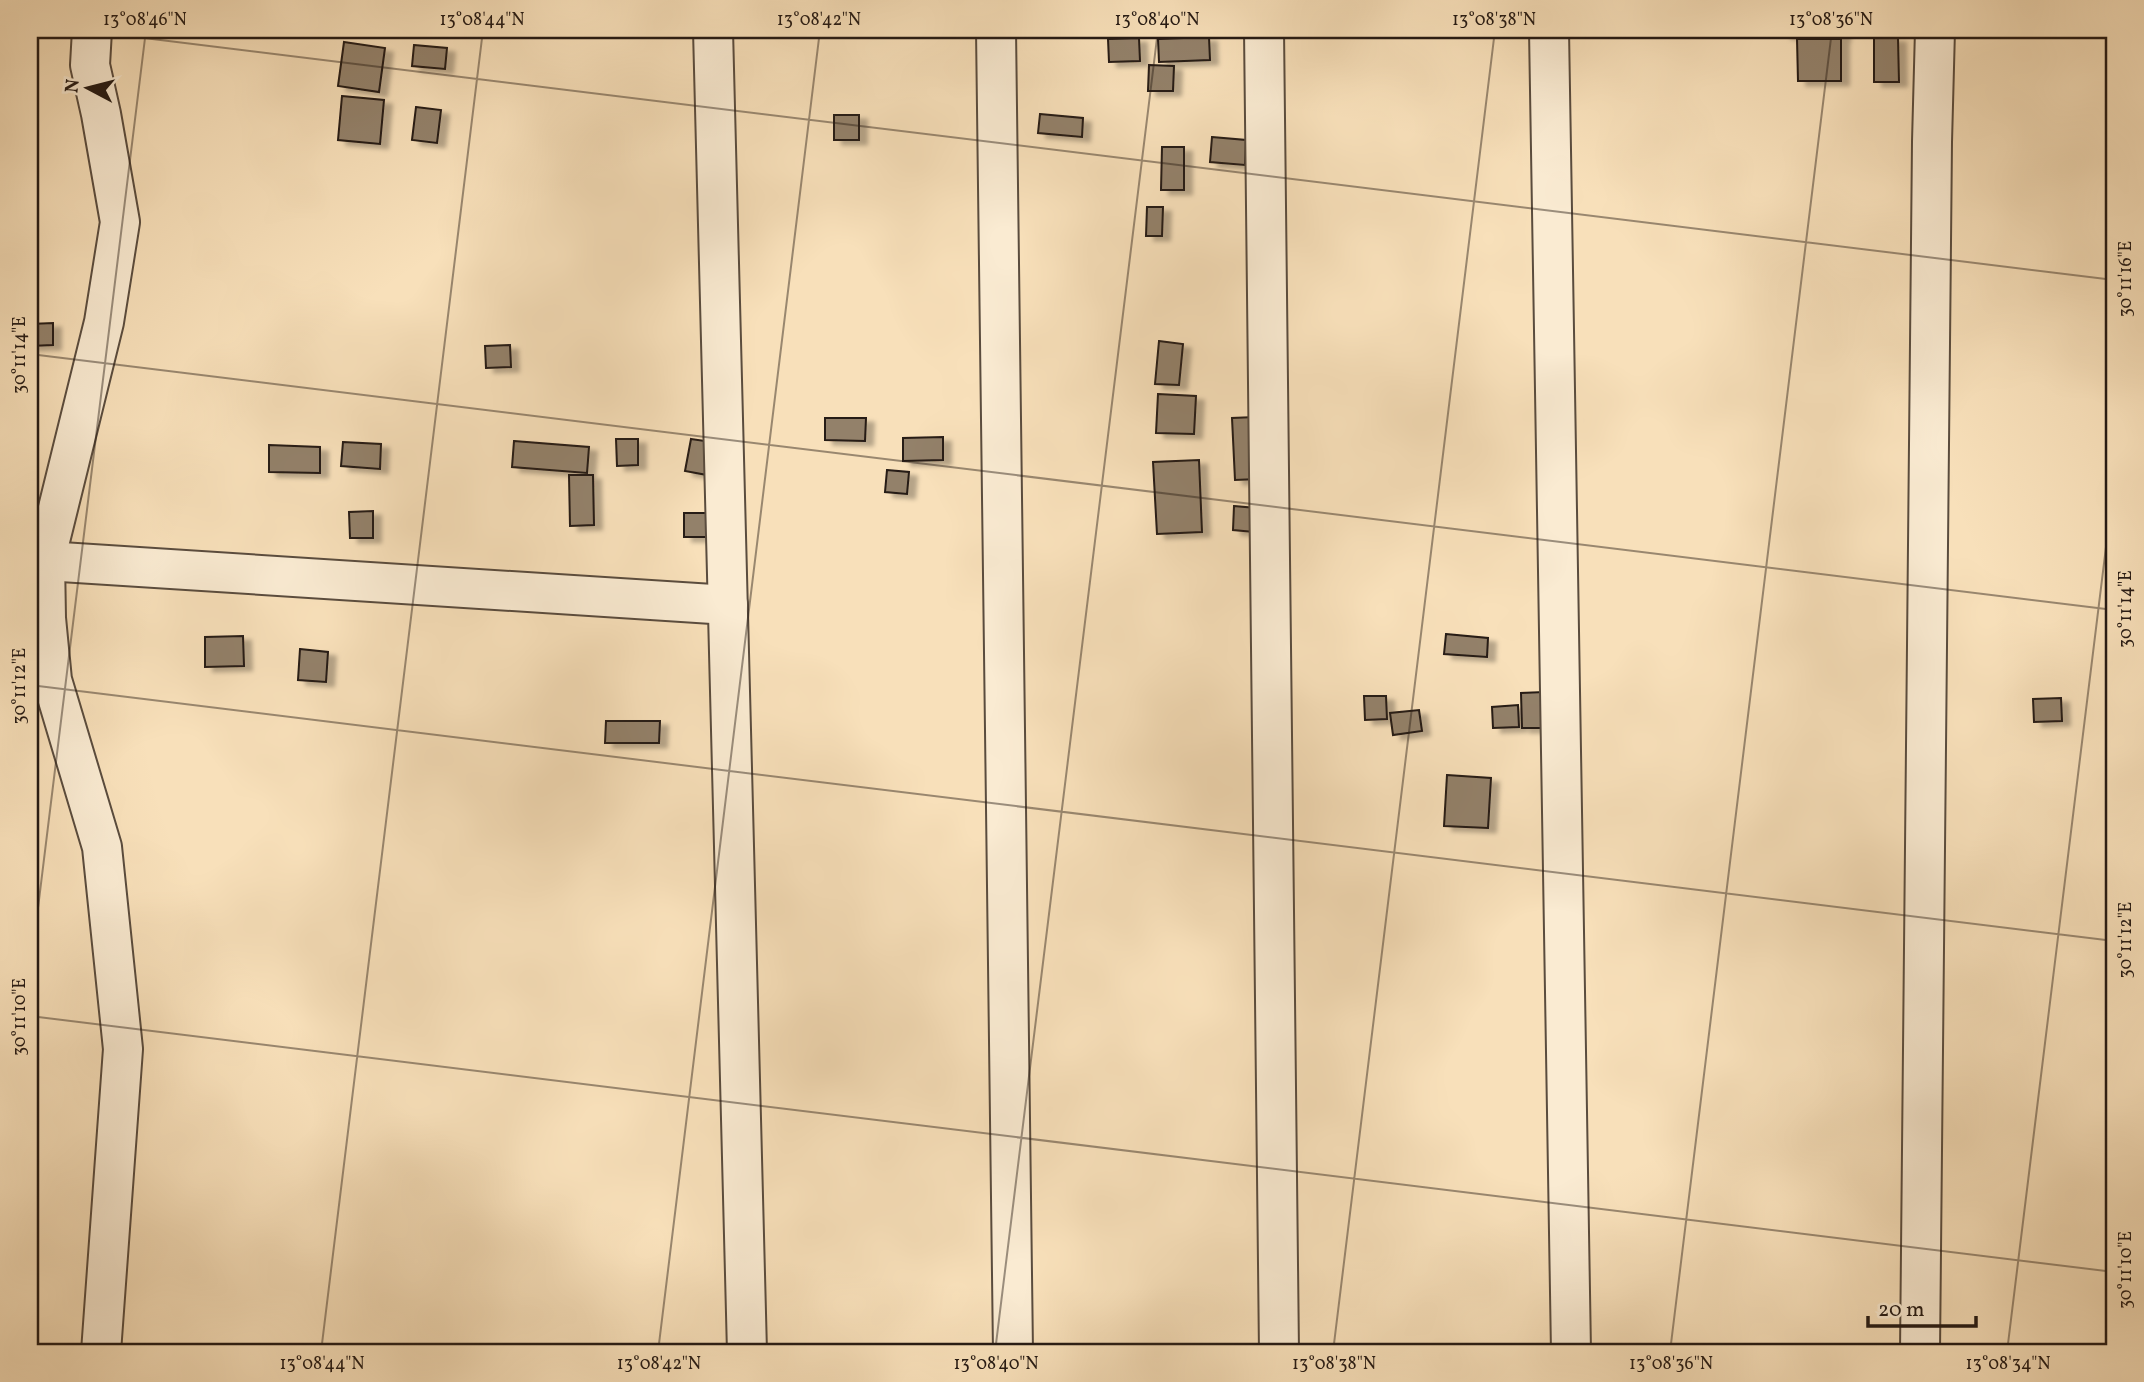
<svg xmlns="http://www.w3.org/2000/svg" width="2144" height="1382" font-family="Vollkorn,serif">
<style>
.building{fill:#93816a;stroke:#251a14;stroke-width:2;filter:url(#shadow)}
.lines{fill:none;stroke-linecap:round;stroke-linejoin:round}
.street-casing{stroke:#5a4c3e;stroke-width:42}
.street{stroke:#faebd2;stroke-width:38}
.ticks{fill:none;stroke:#251a14;stroke-width:2;stroke-opacity:0.45}
.neatline{fill:none;stroke:#251a14;stroke-width:2.5}
.ticks-label{font-size:18px;text-anchor:middle;fill:#251a14}
</style>
<defs>
<filter id="shadow"><feDropShadow dx="8" dy="4.5" stdDeviation="2" flood-color="#0004"/></filter>
</defs>
<rect width="100%" height="100%" fill="#f8e0ba"/>
<filter id="stains"><feTurbulence type="fractalNoise" baseFrequency=".00286" numOctaves="4"/><feColorMatrix values="0 0 0 0 .2 0 0 0 0 .09 0 0 0 0 .02 0 0 0 .5 -.17"/></filter>
<radialGradient id="worn" r=".72"><stop offset=".6" stop-color="#630" stop-opacity="0"/><stop offset="1" stop-color="#630" stop-opacity=".3"/></radialGradient>
<g class="building">
<path d="M1784,30H1843L1842,38L1783,34Z"/>
<path d="M1209,37L1210,60L1159,62L1158,39Z"/>
<path d="M1874,37L1898,38L1899,82H1874Z"/>
<path d="M1139,38L1140,61L1109,62L1108,39Z"/>
<path d="M1797,39H1841V81H1798Z"/>
<path d="M344,42L385,48L379,92L338,86Z"/>
<path d="M414,45L447,48L445,69L412,66Z"/>
<path d="M1149,65L1174,66L1173,91H1148Z"/>
<path d="M342,96L384,100L380,144L338,140Z"/>
<path d="M416,107L441,110L437,143L412,140Z"/>
<path d="M1040,114L1083,118L1082,137L1038,133Z"/>
<rect x="834" y="115" width="25" height="25"/>
<path d="M1212,137L1246,140L1245,165L1210,162Z"/>
<path d="M1162,147H1184V190H1161Z"/>
<path d="M1147,207H1163L1162,236H1146Z"/>
<path d="M53,323V345L30,346V324Z"/>
<path d="M1159,341L1183,344L1179,385L1155,384Z"/>
<path d="M510,345L511,367L486,368L485,346Z"/>
<path d="M1158,394L1196,396L1194,434L1156,433Z"/>
<path d="M1255,417L1258,479L1235,480L1232,418Z"/>
<path d="M825,418H866L865,441L825,440Z"/>
<path d="M943,437V460L903,461V438Z"/>
<path d="M616,439H638V465L617,466Z"/>
<path d="M691,439L712,442L707,475L685,471Z"/>
<path d="M514,441L589,447L587,473L512,467Z"/>
<path d="M343,442L381,444L380,469L341,466Z"/>
<path d="M269,445L320,447V473L269,472Z"/>
<path d="M1199,460L1202,532L1157,534L1153,462Z"/>
<path d="M887,470L909,472L907,494L885,492Z"/>
<path d="M569,475H593L594,525L570,526Z"/>
<path d="M1234,506L1256,508L1254,532L1233,530Z"/>
<path d="M373,511V538H350L349,512Z"/>
<rect x="684" y="513" width="25" height="24"/>
<path d="M1446,634L1488,638L1487,657L1444,654Z"/>
<path d="M243,636L244,666L205,667V637Z"/>
<path d="M300,649L328,652L326,682L298,680Z"/>
<path d="M1544,692L1545,728H1522L1521,693Z"/>
<path d="M1364,696H1386L1387,719L1365,720Z"/>
<path d="M2061,698L2062,721L2034,722L2033,699Z"/>
<path d="M1518,705L1519,727L1493,728L1492,707Z"/>
<path d="M1419,710L1422,731L1393,735L1390,713Z"/>
<path d="M606,721H660L659,743H605Z"/>
<path d="M1447,775L1491,778L1488,828L1444,826Z"/>
</g>
<g class="lines">
<defs>
<g id="street">
<path d="M92,30L90,65L101,114L120,222L104,322L45,561L46,618L52,680L102,847L123,1049L101,1352"/>
<path d="M713,30L747,1352"/>
<path d="M996,30L1013,1352"/>
<path d="M1264,30L1279,1352"/>
<path d="M1549,30L1571,1352"/>
<path d="M30,560L728,605"/>
<path d="M1920,1352L1932,142L1935,30"/>
</g>
</defs>
<use href="#street" class="street-casing"/>
<use href="#street" class="street"/>
</g>
<path class="ticks" d="M79,30L2114,280M30,354L2114,610M30,685L2114,941M30,973L146,30M30,1016L2114,1272M30,1346L79,1352M321,1352L483,30M658,1352L820,30M995,1352L1158,30M1333,1352L1495,30M1670,1352L1832,30M2007,1352L2114,482"/>
<rect width="2144" height="1382" fill="none" stroke="#f8e0ba" stroke-width="77"/>
<g transform="translate(88 88) rotate(277)" stroke="#faebd2" stroke-width="5" paint-order="stroke">
<path d="M0-5L12 26L0 18L-12 26Z" fill="#251a14"/>
<text y="-10" font-size="19" font-weight="bold" text-anchor="middle" fill="#251a14">N</text>
</g>
<path d="M1868 1316v10h108v-10" fill="none" stroke="#251a14" stroke-width="3.5"/>
<text x="1878" y="1316" font-size="21" fill="#251a14" stroke="#faebd2" stroke-width="5" paint-order="stroke">20 m</text>
<rect x="38" y="38" width="2068" height="1306" class="neatline"/>
<g class="ticks-label">
<text x="145" y="25">13°08'46"N</text>
<text x="482" y="25">13°08'44"N</text>
<text x="819" y="25">13°08'42"N</text>
<text x="1157" y="25">13°08'40"N</text>
<text x="1494" y="25">13°08'38"N</text>
<text x="1831" y="25">13°08'36"N</text>
<text transform="translate(2125 279) rotate(-90)" y="6">30°11'16"E</text>
<text transform="translate(19 355) rotate(-90)" y="6">30°11'14"E</text>
<text transform="translate(2125 609) rotate(-90)" y="6">30°11'14"E</text>
<text transform="translate(19 686) rotate(-90)" y="6">30°11'12"E</text>
<text transform="translate(2125 940) rotate(-90)" y="6">30°11'12"E</text>
<text transform="translate(19 1017) rotate(-90)" y="6">30°11'10"E</text>
<text transform="translate(2125 1270) rotate(-90)" y="6">30°11'10"E</text>
<text x="322" y="1369">13°08'44"N</text>
<text x="659" y="1369">13°08'42"N</text>
<text x="996" y="1369">13°08'40"N</text>
<text x="1334" y="1369">13°08'38"N</text>
<text x="1671" y="1369">13°08'36"N</text>
<text x="2008" y="1369">13°08'34"N</text>
</g>
<rect width="100%" height="100%" filter="url(#stains)"/>
<rect width="100%" height="100%" fill="url(#worn)"/>
</svg>
